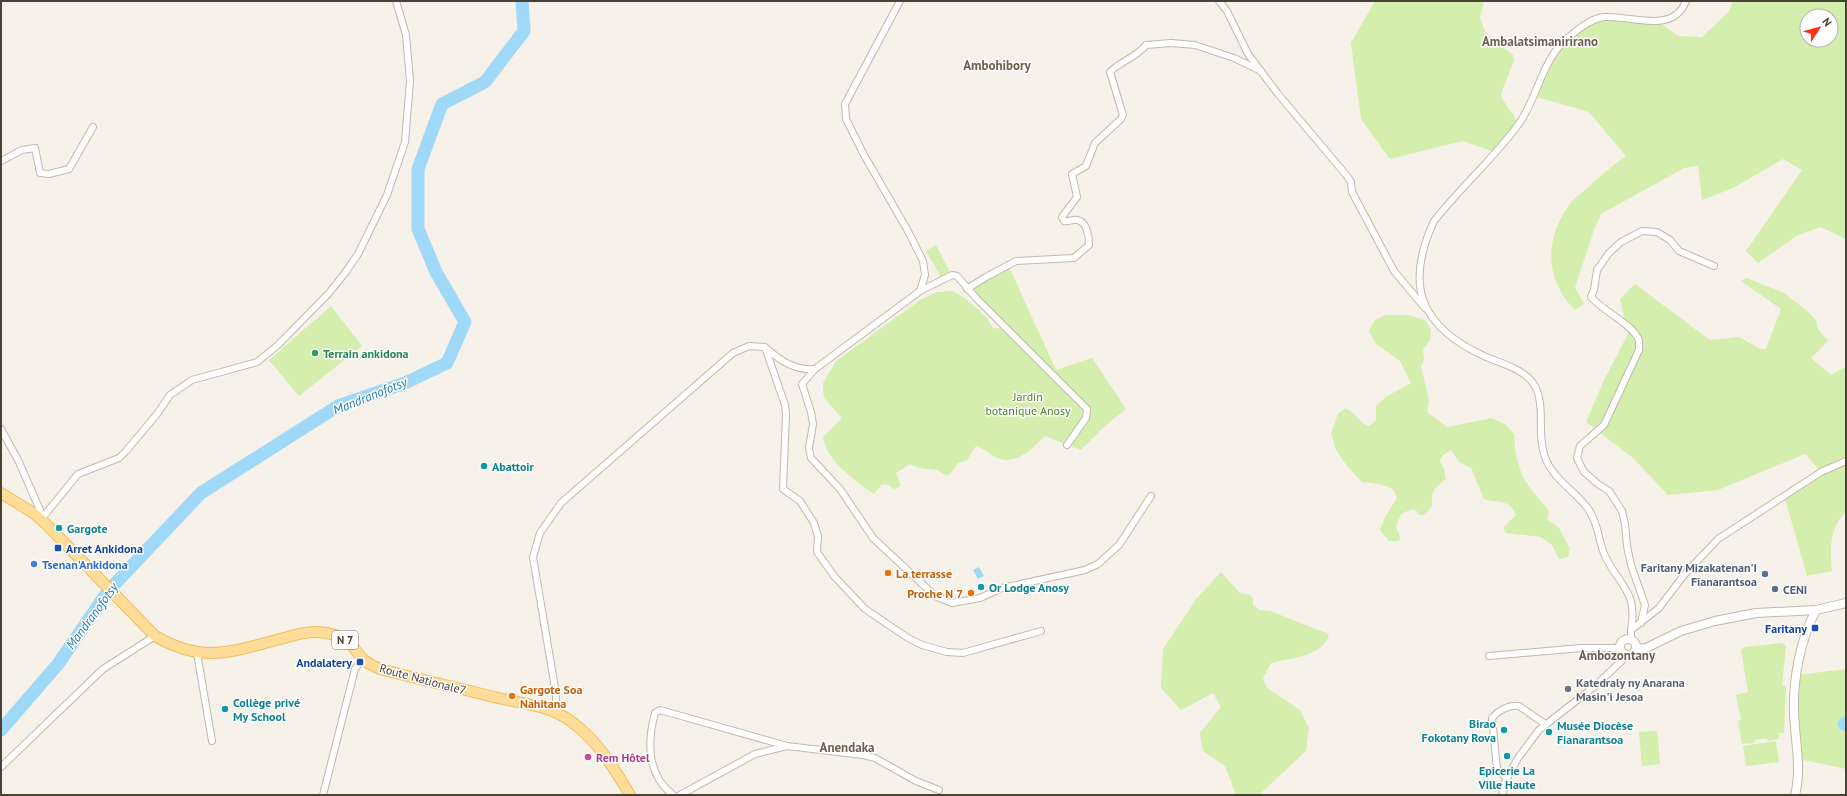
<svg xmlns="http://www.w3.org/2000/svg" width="1847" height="796" font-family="'PT Sans',sans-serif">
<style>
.green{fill:#d4eeae;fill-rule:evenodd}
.water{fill:#a0d8f8}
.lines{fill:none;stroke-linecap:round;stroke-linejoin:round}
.river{stroke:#a0d8f8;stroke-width:13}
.minor-casing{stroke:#c3b9aa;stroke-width:8}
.tertiary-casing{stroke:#c3b9aa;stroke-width:10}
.primary-casing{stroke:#f1bd5c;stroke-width:12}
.minor{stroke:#fff;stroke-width:6}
.tertiary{stroke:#fff;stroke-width:8}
.primary{stroke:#fd9;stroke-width:10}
.leisure-dot{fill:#2e9e5b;stroke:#fff;stroke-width:1.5}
.culture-dot{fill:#0f9aa8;stroke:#fff;stroke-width:1.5}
.transit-dot{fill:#1a4fb4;stroke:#fff;stroke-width:1.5}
.shop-dot{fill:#3f7fe0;stroke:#fff;stroke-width:1.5}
.food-dot{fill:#e8710a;stroke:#fff;stroke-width:1.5}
.service-dot{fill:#5c6f8a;stroke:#fff;stroke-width:1.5}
.worship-dot{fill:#6b7280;stroke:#fff;stroke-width:1.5}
.hotel-dot{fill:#d1479c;stroke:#fff;stroke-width:1.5}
.labels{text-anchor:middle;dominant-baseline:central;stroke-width:3;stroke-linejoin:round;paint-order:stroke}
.shield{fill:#fff;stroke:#817b72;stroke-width:1}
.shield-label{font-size:11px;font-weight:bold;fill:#4b4236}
.leisure-label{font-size:12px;font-weight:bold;fill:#27864d;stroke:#fff;text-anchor:start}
.park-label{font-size:12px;fill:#4c8422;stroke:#fff}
.culture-label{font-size:12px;font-weight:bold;fill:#0d838f;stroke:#fff;text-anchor:start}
.transit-label{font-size:12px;font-weight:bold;fill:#164399;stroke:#fff;text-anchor:end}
.shop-label{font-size:12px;font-weight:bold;fill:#366cbe;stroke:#fff;text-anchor:start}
.service-label{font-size:12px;font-weight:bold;fill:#4e5e75;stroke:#fff;text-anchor:end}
.food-label{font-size:12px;font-weight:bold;fill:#c56008;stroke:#fff;text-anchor:start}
.street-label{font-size:12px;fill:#4b4236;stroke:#fff}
.worship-label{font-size:12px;font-weight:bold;fill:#5b616d;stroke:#fff;text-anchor:start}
.hotel-label{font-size:12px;font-weight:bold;fill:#b23c85;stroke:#fff;text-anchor:start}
.neighbourhood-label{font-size:13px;font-weight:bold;fill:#6f5f4c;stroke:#fff}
.water-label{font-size:13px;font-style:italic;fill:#207cb2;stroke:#fff}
</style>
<rect width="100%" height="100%" fill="#f6f1e9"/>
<g class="green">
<path d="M1375,1H1484L1480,18L1486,34L1513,55L1514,60L1501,94L1502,99L1519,123L1495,152L1462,141L1390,159L1361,119L1351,43Z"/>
<path d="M1733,1H1846V239L1821,227L1798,235L1758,263L1746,251L1802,170L1783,159L1733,188L1702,200L1698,166L1684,168L1601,214L1594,230L1575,287L1584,304L1575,310C1545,280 1544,240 1569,205C1572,200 1579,195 1584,191C1598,178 1611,166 1626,156L1589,112L1533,96L1550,59L1568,37L1603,17L1659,22L1678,36L1702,37L1729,11ZM1807,16H1831V40H1807Z"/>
<path d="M936,245L950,272L941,277L926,251Z"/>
<path d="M1006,269H1010L1056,370L1092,358L1126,409L1107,424L1081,450L1045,436C1032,449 1015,467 995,457C988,453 985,449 976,446L967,460L958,463L950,474L945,475L937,470L919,468L910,464L896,473L901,486L894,489L886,484L881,485L874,494C856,481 826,461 823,437L842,418L824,398L823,389V383L836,361L920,300L937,292L953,291L966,299L986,317L993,328L1006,329L970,288Z"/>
<path d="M1747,278L1784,293L1806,310L1816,320L1818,329L1828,341L1811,358L1831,375L1846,367V512C1829,527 1830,551 1832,571L1807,576L1784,495L1821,472L1805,454L1718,490L1668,495L1633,458L1586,422L1604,380L1628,334L1620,299L1635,284L1710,340L1739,337L1760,349H1766L1781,309L1741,281Z"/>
<path d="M331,306L362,346L299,396L269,360Z"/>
<path d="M1385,315H1408L1425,320L1431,330L1430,340L1423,350L1424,360L1421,366L1429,401L1427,412L1447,427L1492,418L1506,425L1514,434C1514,449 1518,469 1526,482C1532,492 1542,502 1549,511L1547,519L1559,528L1570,549L1568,557L1559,559L1552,545L1541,537L1506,533L1503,528L1516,515C1508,498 1500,504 1484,499L1471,468L1459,462L1451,450L1443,455L1440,461L1444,469L1446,479C1434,489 1431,490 1432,506L1424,515H1419L1416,510L1412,509L1401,514L1396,526L1400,537L1399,541H1389L1380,530L1385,517L1397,498L1393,489L1379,484L1362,482L1347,466L1336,450L1331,433L1338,414L1346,408C1354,413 1360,423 1369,426L1376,420V406L1387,396L1411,383L1400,361L1376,344L1369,331L1374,321Z"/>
<path d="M1221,572L1240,593L1250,595L1253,599V605L1259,610L1270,611L1329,634C1325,656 1290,658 1271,663L1263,678L1267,688L1300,710L1309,728L1306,751L1259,795H1236L1225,766L1203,751L1200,733L1221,707L1213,693L1181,710L1161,688L1163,649L1197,598Z"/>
<path d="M1782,643L1786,646L1782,686H1786L1784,733H1779V739L1768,741L1767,738L1755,740V743L1742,744L1738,721L1741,720L1736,695L1748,692L1741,650L1744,647Z"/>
<path d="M1846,669V769L1799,759L1797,675Z"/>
<path d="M1657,731L1660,764L1642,766L1639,732Z"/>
<path d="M1776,741L1779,762L1746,766L1743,746Z"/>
</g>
<g class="water">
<path d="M979,567L984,576L978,579L973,570Z"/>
<path d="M1846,716V732L1840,729L1837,724L1840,718Z"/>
</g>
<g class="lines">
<path class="river" d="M1,730L58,664L109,590L201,493L338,406L405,383L447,363L465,322L436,272L418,229V169L442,104L485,82L524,31L522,1"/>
<defs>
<g id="minor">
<path d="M900,1L845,104L846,119L864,155L908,231L923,261L925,275L920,291"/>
<path d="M1219,1L1227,11L1248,54L1278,94L1347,176L1351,182L1352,192L1394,271L1425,308"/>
<path d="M1,161L22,150L35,148L40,173L49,174L69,169L93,127"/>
<path d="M967,289L986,277L1016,261L1074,258L1089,245C1089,237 1087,221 1077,220C1073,219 1068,222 1064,221L1062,217L1077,197L1072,174L1086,166L1095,143L1121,119L1123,115L1110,72C1121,61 1137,57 1146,45L1171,43L1195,45L1234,58L1261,71"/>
<path d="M766,350L785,405L786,414L783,489L800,501L814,523L818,536L817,552L834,576L865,609L908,638L922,645L947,652L963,653L1041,631"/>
<path d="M1,429L18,460L44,519"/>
<path d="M1067,445L1086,418L1087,409L976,298L957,276L952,275L920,291L815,369L802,384L811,412L813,424L809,448L811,458L840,489L873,538L935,596L952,603L980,598L1002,588L1085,570L1098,564L1119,545L1151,496"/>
<path d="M43,517L78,474L119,458L126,451L157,414L170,395L192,380L257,362L278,345L329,293L345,273L358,254L387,195L405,142L410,81L406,35L396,1"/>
<path d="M1641,623L1645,605L1631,565L1627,546L1625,524L1622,511L1609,491L1598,484L1584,472L1577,458L1580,446L1604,425L1639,350C1639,346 1640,341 1638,338C1630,323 1603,311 1591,297L1594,290L1597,270L1609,253L1621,242L1642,231L1657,232L1670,240L1679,251L1714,266"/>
<path d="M1631,630C1638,593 1621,587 1606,558C1598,543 1600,527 1589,510C1576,491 1553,480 1545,457C1536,434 1547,403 1533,383C1523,369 1501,363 1486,357C1420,327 1404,286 1434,221C1461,187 1493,159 1518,125C1538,98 1542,57 1570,36C1578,29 1593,18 1604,17C1631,15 1673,35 1686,1"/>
<path d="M1631,639V630L1659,608L1684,575L1718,539L1821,472L1846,461"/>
<path d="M197,653L212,741"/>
<path d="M1489,656L1581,648H1620"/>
<path d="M556,713V694L533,557L540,533L561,503L733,353L749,346L765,347C779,360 795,371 815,369"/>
<path d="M1,767L103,669L155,636"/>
<path d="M1507,778L1497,769L1492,718C1498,711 1509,704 1519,706L1545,724"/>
<path d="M323,795L355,669L363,659"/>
<path d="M673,795C647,775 647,742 655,713L660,710L787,746"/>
<path d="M680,795L755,754L787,746L863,755L875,758L916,781L939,790"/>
<path d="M1503,795L1502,786L1505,782L1518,758L1539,730L1595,686L1627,656"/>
</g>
<g id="tertiary">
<circle cx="1628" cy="647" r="8"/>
<path d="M1637,649L1646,648L1681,631L1715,621L1756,613L1816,610L1846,603"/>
<path d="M1795,795C1802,768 1795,741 1794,713C1793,679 1800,640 1816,610"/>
</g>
<path id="primary" d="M1,493L32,512L45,523L155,636C205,665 232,651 284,638C301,633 317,629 335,635C351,640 352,647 362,658C366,663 374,666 380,669C419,679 458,688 498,698C524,704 549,705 572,722C598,741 614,768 630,795"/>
</defs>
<use href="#minor" class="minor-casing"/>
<use href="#tertiary" class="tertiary-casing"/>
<use href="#primary" class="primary-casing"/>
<use href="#minor" class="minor"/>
<use href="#tertiary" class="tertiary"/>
<use href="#primary" class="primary"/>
</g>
<circle class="leisure-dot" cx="315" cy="353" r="4"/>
<g class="culture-dot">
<circle cx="484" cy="466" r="4"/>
<circle cx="59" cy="528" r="4"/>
<circle cx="981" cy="587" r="4"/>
<circle cx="225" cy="709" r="4"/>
<circle cx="1504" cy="730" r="4"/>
<circle cx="1549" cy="732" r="4"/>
<circle cx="1507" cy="756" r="4"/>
</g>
<g class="transit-dot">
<rect x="54" y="544" width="8" height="8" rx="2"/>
<rect x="1811" y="624" width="8" height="8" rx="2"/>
<rect x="356" y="658" width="8" height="8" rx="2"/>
</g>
<circle class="shop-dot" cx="34" cy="564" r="4"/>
<g class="food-dot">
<circle cx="888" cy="573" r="4"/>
<circle cx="971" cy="593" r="4"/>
<circle cx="512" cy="696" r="4"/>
</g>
<g class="service-dot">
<circle cx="1765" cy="574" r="4"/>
<circle cx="1775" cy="589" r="4"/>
</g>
<circle class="worship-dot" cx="1568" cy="689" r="4"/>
<circle class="hotel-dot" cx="588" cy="757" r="4"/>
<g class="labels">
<rect class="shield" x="332" y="631" width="26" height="18" rx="3"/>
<g class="shield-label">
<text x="345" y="640">N 7</text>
</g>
<g class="leisure-label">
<text x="323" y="353">Terrain ankidona</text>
</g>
<g class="park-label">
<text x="1028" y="396">Jardin<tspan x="1028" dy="14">botanique Anosy</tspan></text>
</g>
<g class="culture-label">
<text x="492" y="466">Abattoir</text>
<text x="67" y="528">Gargote</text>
<text x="989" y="587">Or Lodge Anosy</text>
<text x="233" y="702">Collège privé<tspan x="233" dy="14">My School</tspan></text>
<text x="1496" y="723" text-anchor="end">Birao<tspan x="1496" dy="14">Fokotany Rova</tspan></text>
<text x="1557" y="725">Musée Diocèse<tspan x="1557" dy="14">Fianarantsoa</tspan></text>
<text x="1507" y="770" text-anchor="middle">Epicerie La<tspan x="1507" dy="14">Ville Haute</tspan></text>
</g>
<g class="transit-label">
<text x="66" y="548" text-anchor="start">Arret Ankidona</text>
<text x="1807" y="628">Faritany</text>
<text x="352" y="662">Andalatery</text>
</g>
<g class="shop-label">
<text x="42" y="564">Tsenan'Ankidona</text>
</g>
<g class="service-label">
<text x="1757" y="567">Faritany Mizakatenan'I<tspan x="1757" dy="14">Fianarantsoa</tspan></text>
<text x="1783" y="589" text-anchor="start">CENI</text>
</g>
<g class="food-label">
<text x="896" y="573">La terrasse</text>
<text x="963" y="593" text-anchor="end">Proche N 7</text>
<text x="520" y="689">Gargote Soa<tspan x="520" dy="14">Nahitana</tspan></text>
</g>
<g class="street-label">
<text transform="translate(423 679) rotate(15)">Route Nationale7</text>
</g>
<g class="worship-label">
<text x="1576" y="682">Katedraly ny Anarana<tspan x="1576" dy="14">Masin'i Jesoa</tspan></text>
</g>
<g class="hotel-label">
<text x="596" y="757">Rem Hôtel</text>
</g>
<g class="neighbourhood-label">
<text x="1540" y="41">Ambalatsimanirirano</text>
<text x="997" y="65">Ambohibory</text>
<text x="1617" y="655">Ambozontany</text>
<text x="847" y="747">Anendaka</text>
</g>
<g class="water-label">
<text transform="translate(370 396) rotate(-22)">Mandranofotsy</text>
<text transform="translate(92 616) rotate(-54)">Mandranofotsy</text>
</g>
</g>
<rect width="1847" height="796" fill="none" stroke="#4b4236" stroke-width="4"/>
<g transform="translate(1819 28) rotate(54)"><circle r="19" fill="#ffffff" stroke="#b7b3af"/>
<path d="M0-3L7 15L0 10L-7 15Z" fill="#ff2e17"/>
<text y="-6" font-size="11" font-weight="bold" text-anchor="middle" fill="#4b4236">N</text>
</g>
</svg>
